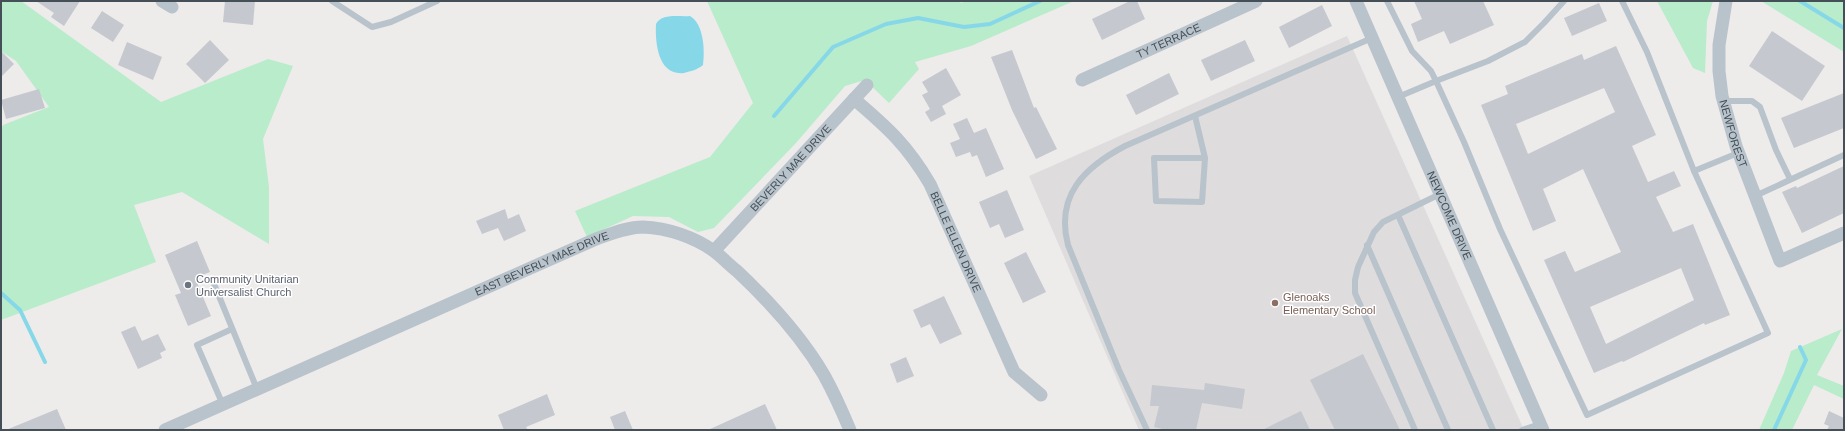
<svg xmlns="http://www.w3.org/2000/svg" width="1845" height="431" font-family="Helvetica,sans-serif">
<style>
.education{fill:#dfdcdd}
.green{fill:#b8ecca}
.water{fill:#86d8e9}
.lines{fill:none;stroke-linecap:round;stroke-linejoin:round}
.stream{stroke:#86d8e9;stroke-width:4}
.building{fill:#c5c8ce;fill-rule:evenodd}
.service{stroke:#b9c3cb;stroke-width:6}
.minor{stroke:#b9c3cb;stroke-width:13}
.worship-dot{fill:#6b7280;stroke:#fff;stroke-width:1.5}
.education-dot{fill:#8d6e63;stroke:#fff;stroke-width:1.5}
.labels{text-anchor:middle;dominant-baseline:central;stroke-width:3;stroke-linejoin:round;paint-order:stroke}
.street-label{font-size:11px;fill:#444f58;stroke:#fff}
.worship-label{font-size:11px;fill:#5b616d;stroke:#fff;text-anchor:start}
.education-label{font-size:11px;fill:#785e54;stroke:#fff;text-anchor:start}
</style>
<rect width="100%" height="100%" fill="#eeebeb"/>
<path class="education" d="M1347,36L1524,430H1139L1029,176Z"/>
<g class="green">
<path d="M1,1H21L161,102L268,59L293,66L263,139L269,187V244L182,192L134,205L156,262L1,320V129L3,125L49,107L16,61L1,51Z"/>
<path d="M707,1H960L961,3L966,1H1074L971,46L915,62L919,69L889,103L865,80L845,86L796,143L714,228L698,232L669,217L633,216L587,237L575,211L710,157L753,103Z"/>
<path d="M1657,1H1713L1707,21L1705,73L1693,68Z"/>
<path d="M1761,1H1844V52Z"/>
<path d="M1842,329L1817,375L1844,386V399L1814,385L1792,430H1759L1784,373L1791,351Z"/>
</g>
<path class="water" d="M690,16C704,24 705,51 703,65C697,70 691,71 684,73C658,76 655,43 656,24C662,13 679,17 690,16Z"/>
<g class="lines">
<g class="stream">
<path d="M1800,1L1844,28"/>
<path d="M774,116L833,47L886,24L918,18L964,27L990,24L1040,1"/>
<path d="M1,293L20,310L45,362"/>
<path d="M1774,430L1806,360L1800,347"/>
</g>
</g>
<g class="building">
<path d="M36,1H80L64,26L51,17L54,13Z"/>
<path d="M225,1H255L253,25L223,22Z"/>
<path d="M1130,1H1137L1145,19L1102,40L1092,19Z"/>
<path d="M1414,1H1483L1494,25L1450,44L1444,31L1418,42L1411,24L1422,19Z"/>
<path d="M1599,3L1607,21L1572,36L1564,18Z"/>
<path d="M1322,5L1332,26L1289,48L1279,27Z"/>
<path d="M102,11L124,25L113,42L91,28Z"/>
<path d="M1772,31L1825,66L1802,101L1749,66Z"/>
<path d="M210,40L229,60L205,83L186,64Z"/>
<path d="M1245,40L1255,61L1211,81L1201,60Z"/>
<path d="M127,42L162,57L153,80L118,65Z"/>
<path d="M1616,46L1656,135L1632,146L1648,182L1674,171L1681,186L1656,197L1673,232L1693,224L1730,315L1705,325L1704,323L1623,362L1622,361L1594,373L1544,260L1565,251L1575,272L1621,252L1583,169L1543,189L1556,221L1533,231L1481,105L1508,94L1505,86L1582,54L1584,60ZM1604,88L1615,112L1528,154L1516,124ZM1681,268L1694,300L1606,344L1590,307Z"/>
<path d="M1012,50L1034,108L1036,107L1057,149L1036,159L1012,110L991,57Z"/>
<path d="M1,51L14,64L1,77Z"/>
<path d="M946,68L961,95L942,106L946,114L931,122L925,112L930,109L922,95L928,92L922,82Z"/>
<path d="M1169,73L1179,94L1136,115L1126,95Z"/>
<path d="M39,89L45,108L6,119L1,100Z"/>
<path d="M1844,93V128L1794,148L1781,118Z"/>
<path d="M967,118L974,133L986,128L1004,169L986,177L977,155L972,157L970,152L956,157L950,143L960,139L953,124Z"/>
<path d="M1844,166V213L1802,233L1782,192L1796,186L1797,188Z"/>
<path d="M1007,190L1024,230L1005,238L999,224L990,228L979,202Z"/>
<path d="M505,209L508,219L519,214L526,231L504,241L498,228L482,234L476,221Z"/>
<path d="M197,241L210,272L195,278L211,316L188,326L175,295L181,293L165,255Z"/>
<path d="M1026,252L1046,292L1023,303L1004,263Z"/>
<path d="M944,296L962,334L940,344L930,324L921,328L913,310Z"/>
<path d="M135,326L142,341L158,334L166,350L160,353L162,358L138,369L121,332Z"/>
<path d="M1363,354L1400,430H1335L1310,380Z"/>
<path d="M906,357L914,376L897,383L890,364Z"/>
<path d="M1205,383L1245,389L1242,409L1202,403L1196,430H1167L1154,427L1159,406H1150L1152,385L1204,390Z"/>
<path d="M547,394L555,415L526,427L528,430H504L498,415Z"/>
<path d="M765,404L777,430H708Z"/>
<path d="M57,409L66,430H6Z"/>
<path d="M625,411L633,430H615L610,417Z"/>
<path d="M1301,411L1310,430H1262Z"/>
<path d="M1829,411L1844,418V430H1827L1829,426L1824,424Z"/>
</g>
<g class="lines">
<g class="service">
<path d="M332,1L372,27L391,22L437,1"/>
<path d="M1387,1L1412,51L1431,71L1436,81L1488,61L1525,42L1544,23L1564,1"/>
<path d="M1622,1L1647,52L1694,171"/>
<path d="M1398,97L1436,81L1464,142L1500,229L1587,415L1768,333L1694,171L1738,153"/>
<path d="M1723,101H1752L1760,107L1776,150L1790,179"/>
<path d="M1195,116L1205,158L1202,202L1156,201L1154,158H1205"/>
<path d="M1755,196L1844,155"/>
<path d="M1398,215L1493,430"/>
<path d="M1367,245L1448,430"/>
<path d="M212,279L257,389"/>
<path d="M223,405L197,345L232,329"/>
<path d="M1147,430L1119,370L1068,245C1055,195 1085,167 1125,146L1372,38"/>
<path d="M1415,430L1355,293V280L1358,267L1374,232L1383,222L1440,194"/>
<path d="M1522,430L1540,424"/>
</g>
<g class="minor">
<path d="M162,1L172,7"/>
<path id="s1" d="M1356,1L1543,430"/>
<path id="s2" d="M1726,1L1719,45V71L1722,96L1736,146L1780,261L1844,233"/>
<path id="s3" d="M1082,80L1256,1"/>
<path id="s4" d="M854,99C888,128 907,145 930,184L1014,372L1041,395"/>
<path id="s5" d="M714,251L867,85"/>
<path id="s6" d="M165,430L596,239C611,234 627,227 643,227C668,228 694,237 714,251C722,257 729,265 737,271C770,302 801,336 824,375C834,393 842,411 850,430"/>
</g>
</g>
<circle class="worship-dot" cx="188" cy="285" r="4"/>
<circle class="education-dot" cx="1275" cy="303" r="4"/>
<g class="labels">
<g class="street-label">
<text stroke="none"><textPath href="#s3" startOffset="95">TY TERRACE</textPath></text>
<text stroke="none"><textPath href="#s2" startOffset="135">NEWFOREST</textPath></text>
<text stroke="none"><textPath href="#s5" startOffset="113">BEVERLY MAE DRIVE</textPath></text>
<text stroke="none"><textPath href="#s1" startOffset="234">NEWCOME DRIVE</textPath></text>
<text stroke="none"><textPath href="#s4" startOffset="178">BELLE ELLEN DRIVE</textPath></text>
<text stroke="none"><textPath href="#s6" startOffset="412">EAST BEVERLY MAE DRIVE</textPath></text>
</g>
<g class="worship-label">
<text x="196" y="279">Community Unitarian<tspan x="196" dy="13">Universalist Church</tspan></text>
</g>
<g class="education-label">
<text x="1283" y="297">Glenoaks<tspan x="1283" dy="13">Elementary School</tspan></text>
</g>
</g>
<rect width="1845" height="431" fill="none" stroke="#444f58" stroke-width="4"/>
</svg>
